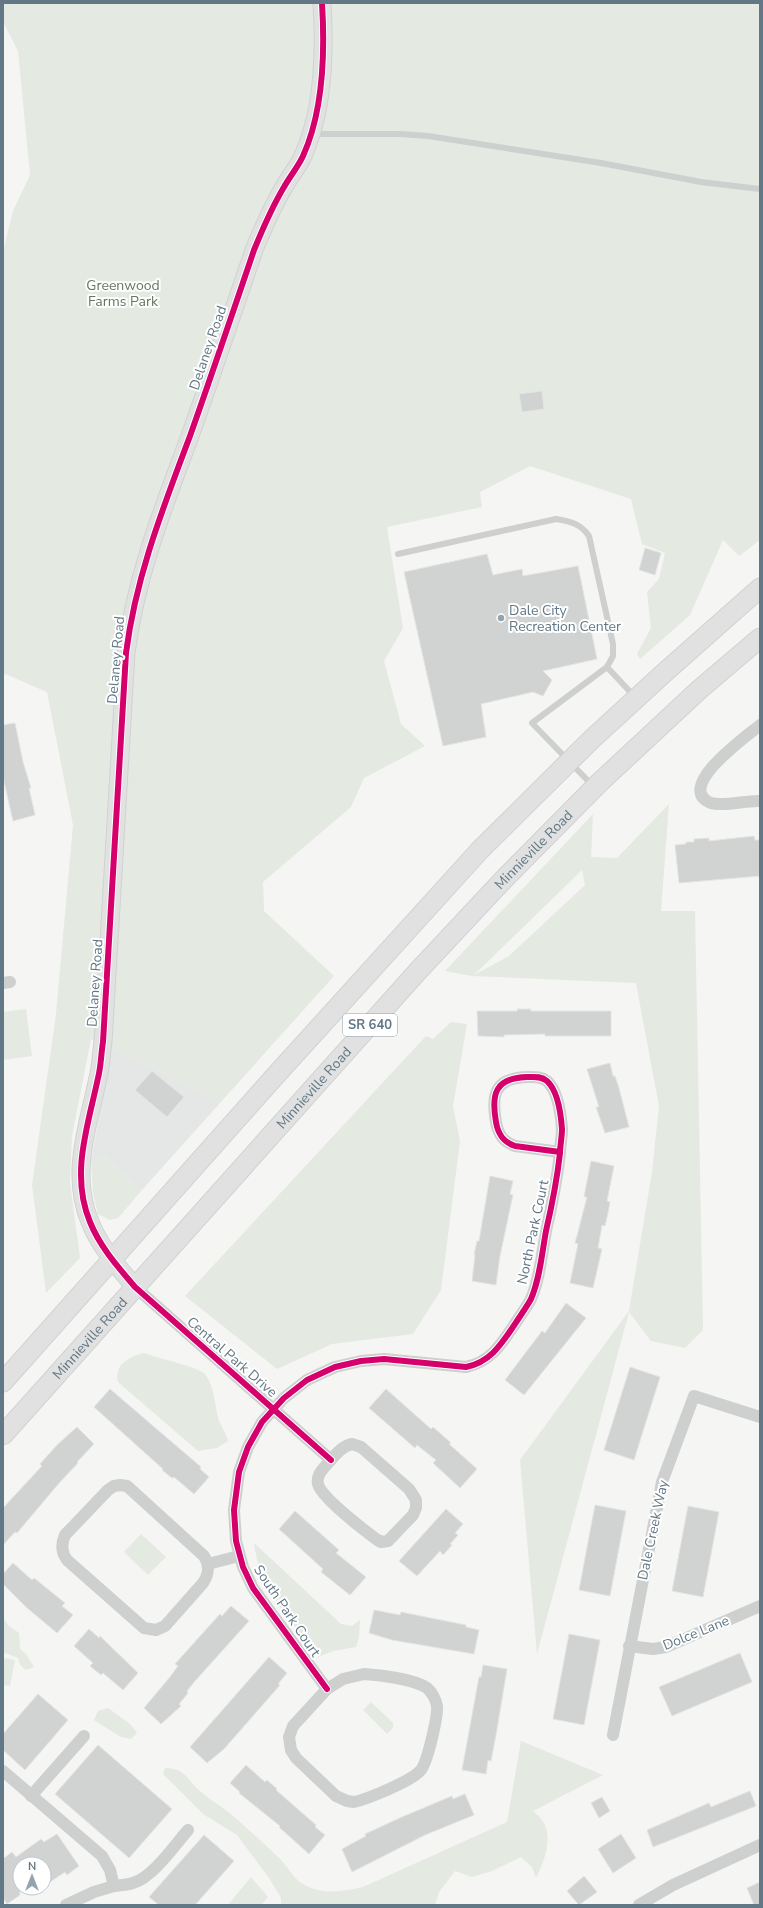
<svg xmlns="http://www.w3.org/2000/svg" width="763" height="1908" font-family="'Nunito Sans',sans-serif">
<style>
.built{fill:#e5e7e6}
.green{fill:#e4e9e1;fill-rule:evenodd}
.building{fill:#d1d2d2;stroke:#e4e4e3}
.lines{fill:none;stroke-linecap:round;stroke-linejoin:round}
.secondary-casing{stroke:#d0d2d3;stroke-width:19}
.primary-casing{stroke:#d0d2d2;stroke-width:21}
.lane{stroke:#ced0d0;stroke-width:6}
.street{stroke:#ced0d0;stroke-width:12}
.secondary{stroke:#e1e1e2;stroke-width:17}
.primary{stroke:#e1e1e2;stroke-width:19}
.cycleway-casing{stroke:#fff;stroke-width:8}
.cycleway{stroke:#d6006c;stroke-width:6}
.poi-dot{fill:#95a4ac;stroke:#fff;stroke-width:1.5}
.labels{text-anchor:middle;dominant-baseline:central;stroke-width:4;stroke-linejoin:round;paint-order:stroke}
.shield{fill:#fff;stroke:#91a0aa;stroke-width:1}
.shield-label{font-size:13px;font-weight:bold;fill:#627886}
.park-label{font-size:14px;fill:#65785e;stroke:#fff}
.street-label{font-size:14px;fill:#627886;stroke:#fff}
.poi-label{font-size:14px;fill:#627886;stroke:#fff;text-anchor:start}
</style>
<rect width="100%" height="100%" fill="#f5f5f3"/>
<path class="built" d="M111,1048L142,1062L220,1103L142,1190L103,1154L91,1162Z"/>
<g class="green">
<path d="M3,3H760V540L739,556L723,540L690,615L640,659L637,654L651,628L647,592L659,579L665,553L642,544L631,499L530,466L480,492L482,507L387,527L403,628L384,661L401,724L425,746L364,778L351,807L263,882L264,911L334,976L220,1103L142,1062L91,1039L72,1136L70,1182L80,1258L46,1293L32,1185L56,1014L73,825L47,692L3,673V252L13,211L30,175L18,51L3,22Z"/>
<path d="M669,804L661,911H695L703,1330L685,1348L651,1341L629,1312L537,1654L520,1460L629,1311L652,1172L659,1106L636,983L472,976L445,971L593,814L591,857L617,858ZM582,870L585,885L509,956L474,975Z"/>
<path d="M26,1009L32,1056L3,1060V1012Z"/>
<path d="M451,1022L467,1024L453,1106L460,1141L441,1290L413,1334L332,1344L277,1369L185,1296L426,1036L433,1039Z"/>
<path d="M103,1154L142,1190L118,1218L110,1220L98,1214L93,1194L91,1162Z"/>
<path d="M144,1353C156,1358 199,1367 205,1374C214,1386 215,1405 218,1418C221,1427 226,1432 228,1441L217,1448L198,1451L118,1382C114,1364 129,1357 144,1353Z"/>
<path d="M141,1534L166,1557L148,1575L124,1552Z"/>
<path d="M254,1543L341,1624L352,1626L360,1620L359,1637L356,1647L333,1651L318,1657C292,1622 259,1588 254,1543Z"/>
<path d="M3,1618L9,1626L19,1633L20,1649L26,1654L34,1667L26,1670L20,1665L18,1658L3,1652Z"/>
<path d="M3,1658L15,1660L10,1686L3,1685Z"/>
<path d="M371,1702L393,1723V1728L387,1734L363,1710Z"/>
<path d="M108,1708L130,1724L137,1733L131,1739L121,1737L94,1720L98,1711Z"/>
<path d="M521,1741L603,1775L533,1811C536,1814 540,1817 542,1820C554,1837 544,1862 536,1878L532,1867L521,1857L492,1871L472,1877L455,1871L439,1892L435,1905H281V1898L269,1878L237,1835L203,1814L163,1774L165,1768C186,1768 186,1779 200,1791C209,1799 218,1804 227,1811C244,1825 261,1841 277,1856C287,1865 293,1879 306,1886C325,1895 344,1891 363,1887L507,1822Z"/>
<path d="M251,1877L268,1897L261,1905H228Z"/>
</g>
<g class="building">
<path d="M542,391L544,409L522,412L519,394Z"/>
<path d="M645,548L661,553L655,575L639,570Z"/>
<path d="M487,554L493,575L522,569L523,576L578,566L597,659L543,671L552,680L543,696L533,692L481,704L486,737L443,746L404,572Z"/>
<path d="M15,723L23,762L31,788H29L35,815L13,821L3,777V725Z"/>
<path d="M754,836L755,840H760V876L679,883L675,845L686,844V842H694V839L709,838V841Z"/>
<path d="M517,1009H531V1011H611V1036H545V1034L504,1035V1037L478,1036L477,1011H517Z"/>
<path d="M610,1063L613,1076H615L619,1088L629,1127L605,1133L596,1107H599L587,1069Z"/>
<path d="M152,1071L184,1097L167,1117L135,1090Z"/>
<path d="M591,1161L614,1166L607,1201L610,1202L608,1213L605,1226L602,1225L598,1248L602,1249L593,1288L570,1283L578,1244L575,1243L578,1232L587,1197H584Z"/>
<path d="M490,1176L513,1181L510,1194L513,1195L500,1256L496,1285L472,1281L475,1255H474L477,1241H479Z"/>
<path d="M566,1303L586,1318L524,1395L505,1380L542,1331L545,1333Z"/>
<path d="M630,1367L660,1377L634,1460L604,1450Z"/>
<path d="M110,1389L201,1467L200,1469L209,1477L194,1494L174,1477L172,1478L162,1470L163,1469L94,1407Z"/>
<path d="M386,1389L431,1429L433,1427L451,1443L449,1444L477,1469L460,1488L433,1463L436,1460L417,1445L415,1448L369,1408Z"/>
<path d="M77,1427L94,1444L77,1462L78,1463L60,1482L17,1533L15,1532L3,1545V1508L42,1466L40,1464L58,1444Z"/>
<path d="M595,1505L626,1511L610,1596L579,1590Z"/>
<path d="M688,1506L719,1512L703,1597L672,1591Z"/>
<path d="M446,1509L463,1524L455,1533L458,1535L450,1544L452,1545L443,1555L440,1551L417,1576L399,1561Z"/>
<path d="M295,1511L339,1550L336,1553L366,1577L350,1595L321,1572L323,1569L279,1529Z"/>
<path d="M13,1563L32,1580L34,1578L65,1603L62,1606L73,1615L57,1633L26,1607L3,1584V1574Z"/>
<path d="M231,1606L249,1621L195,1681L187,1691L188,1693L179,1704L181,1706L161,1724L144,1708L170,1677L178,1666L175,1664L220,1614L222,1616Z"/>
<path d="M374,1610L400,1615L401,1612L466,1625V1627L479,1630L474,1654L392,1640L369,1633Z"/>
<path d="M89,1629L99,1638L100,1636L138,1673L123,1690L103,1673L101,1675L90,1666L93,1663L74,1646Z"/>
<path d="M569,1634L600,1640L584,1725L553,1719Z"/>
<path d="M740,1653L752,1682L672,1716L659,1687Z"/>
<path d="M269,1657L287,1673L278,1684L280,1685L224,1749L207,1763L190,1747Z"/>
<path d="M483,1665L507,1669L496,1735L491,1761L488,1760L486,1774L462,1770L479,1677H481Z"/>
<path d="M38,1694L68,1720L25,1770L3,1750V1734Z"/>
<path d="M98,1745L172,1809L129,1858L55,1794Z"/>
<path d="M246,1765L265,1782L267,1780L277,1789L276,1790L316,1825L315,1827L325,1835L309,1854L279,1827L280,1826L239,1793L240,1792L230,1783Z"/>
<path d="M750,1791L756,1806L653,1847L647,1830L709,1803L711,1807Z"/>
<path d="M465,1794L474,1815L425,1835L352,1872L342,1849L366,1836L365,1834L402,1817L452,1796L453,1799Z"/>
<path d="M602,1797L610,1811L599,1818L591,1803Z"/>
<path d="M57,1834L79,1866L67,1875L65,1872L44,1886V1864H20V1895L7,1904L3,1898V1859L12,1852L16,1857L41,1839L44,1842Z"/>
<path d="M621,1834L636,1858L613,1873L598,1849Z"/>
<path d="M204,1835L234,1861L195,1905H159L149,1897Z"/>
<path d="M584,1876L597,1892L579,1905L567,1891Z"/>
<path d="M760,1882V1905H754L747,1888Z"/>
</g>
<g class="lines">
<defs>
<path id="secondary" d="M135,1287C118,1267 100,1247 90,1222C70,1174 88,1126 98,1078C101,1067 101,1054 103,1042L126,653C136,576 163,508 190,436C212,374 233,312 254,250C263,228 272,207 284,187C290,176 298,167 303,156C323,112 325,51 322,3"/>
<g id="primary">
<path d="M3,1382L276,1075L480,850L592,739L664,673L760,588"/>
<path id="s1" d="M3,1435L418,971L505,878L599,783L700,689L760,638"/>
</g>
</defs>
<use href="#secondary" class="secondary-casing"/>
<use href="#primary" class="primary-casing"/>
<g class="lane">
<path d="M313,134H400L428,136L601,163L701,182L760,189"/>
<path d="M398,554L556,519C570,521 581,524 589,536L613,644V656L607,667"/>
<path d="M593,786L532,723L607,667L635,697"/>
</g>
<g class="street">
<path d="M760,725C748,735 673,788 711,803C723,807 747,800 760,801"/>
<path d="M3,983L10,982"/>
<path d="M135,1287L331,1460"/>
<path d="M352,1444L361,1447L409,1489L416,1500V1508L413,1515L388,1541L381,1542L376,1539C364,1530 321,1497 318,1484C316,1475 323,1469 328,1463C335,1455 342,1446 352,1444Z"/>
<path d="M120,1485L127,1486L204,1556C210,1566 209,1574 203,1583L165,1626L156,1630L144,1628L67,1560C61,1552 61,1544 65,1535L108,1490L114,1486Z"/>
<path d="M208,1564L239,1556"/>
<path d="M629,1646L653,1649L666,1647L760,1606"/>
<path d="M364,1674C380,1675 414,1679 427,1688C432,1692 436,1700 437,1706C438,1716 427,1765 420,1771C411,1781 368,1799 354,1802L347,1801L336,1796L296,1758L291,1750L289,1737L293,1726L327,1689L343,1679Z"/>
<path d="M327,1689L253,1588L243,1567L236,1541L234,1510L239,1472L248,1447L262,1422L284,1398L307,1380L335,1367L361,1361L384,1359L466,1367C491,1362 502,1343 515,1324C520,1316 526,1308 531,1299C540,1278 542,1253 546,1231C552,1205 557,1180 560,1153C560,1146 562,1137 562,1129C561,1115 558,1091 547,1081C541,1076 534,1077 527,1077C495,1078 491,1094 496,1122C498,1134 503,1142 515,1146L560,1152"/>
<path d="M613,1735L662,1482L694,1396L760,1417"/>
<path d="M3,1771L102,1856L110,1870L114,1886L94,1892L66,1905"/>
<path d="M31,1796L84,1736"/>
<path d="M114,1886C120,1885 127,1885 133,1883C153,1877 174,1846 188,1830"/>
<path d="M639,1905L673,1885L760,1845"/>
</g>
<use href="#secondary" class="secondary"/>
<use href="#primary" class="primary"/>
<defs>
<g id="cycleway">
<path d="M322,3C325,51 323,112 303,156C298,167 290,176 284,187C272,207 263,228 254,250C233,312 212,374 190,436C163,508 136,576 126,653L103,1042C101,1054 101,1067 98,1078C88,1126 70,1174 90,1222C100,1247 118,1267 135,1287L331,1460"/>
<path d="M327,1689L253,1588L243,1567L236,1541L234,1510L239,1472L248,1447L262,1422L284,1398L307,1380L335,1367L361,1361L384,1359L466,1367C491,1362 502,1343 515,1324C520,1316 526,1308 531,1299C540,1278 542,1253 546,1231C552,1205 557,1180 560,1153C560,1146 562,1137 562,1129C561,1115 558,1091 547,1081C541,1076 534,1077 527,1077C495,1078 491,1094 496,1122C498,1134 503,1142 515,1146L560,1152"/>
</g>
</defs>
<use href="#cycleway" class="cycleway-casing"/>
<use href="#cycleway" class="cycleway"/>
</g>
<circle class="poi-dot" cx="501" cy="618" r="4"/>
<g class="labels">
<rect class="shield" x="343" y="1014" width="54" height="22" rx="3"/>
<g class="shield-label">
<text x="370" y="1025">SR 640</text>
</g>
<g class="park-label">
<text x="123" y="285">Greenwood<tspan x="123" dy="16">Farms Park</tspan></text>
</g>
<g class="street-label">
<text transform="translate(208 348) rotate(-71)">Delaney Road</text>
<text transform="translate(116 660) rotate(-85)">Delaney Road</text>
<text stroke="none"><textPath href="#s1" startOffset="790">Minnieville Road</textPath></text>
<text transform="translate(95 983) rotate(-86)">Delaney Road</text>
<text stroke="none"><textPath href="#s1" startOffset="466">Minnieville Road</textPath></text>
<text transform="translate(533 1232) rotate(-78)">North Park Court</text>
<text stroke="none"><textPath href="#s1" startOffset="130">Minnieville Road</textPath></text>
<text transform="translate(232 1357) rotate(41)">Central Park Drive</text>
<text transform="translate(653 1530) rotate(-78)">Dale Creek Way</text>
<text transform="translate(287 1611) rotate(56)">South Park Court</text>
<text transform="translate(696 1633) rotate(-22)">Dolce Lane</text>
</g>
<g class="poi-label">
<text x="509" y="610">Dale City<tspan x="509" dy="16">Recreation Center</tspan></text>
</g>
</g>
<rect width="763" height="1908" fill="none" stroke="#627886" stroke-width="8"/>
<g transform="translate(32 1876)"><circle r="19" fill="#ffffff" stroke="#c0c9cf"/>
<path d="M0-3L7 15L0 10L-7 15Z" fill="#95a4ac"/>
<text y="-6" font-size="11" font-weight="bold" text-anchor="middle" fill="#627886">N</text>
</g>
</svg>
